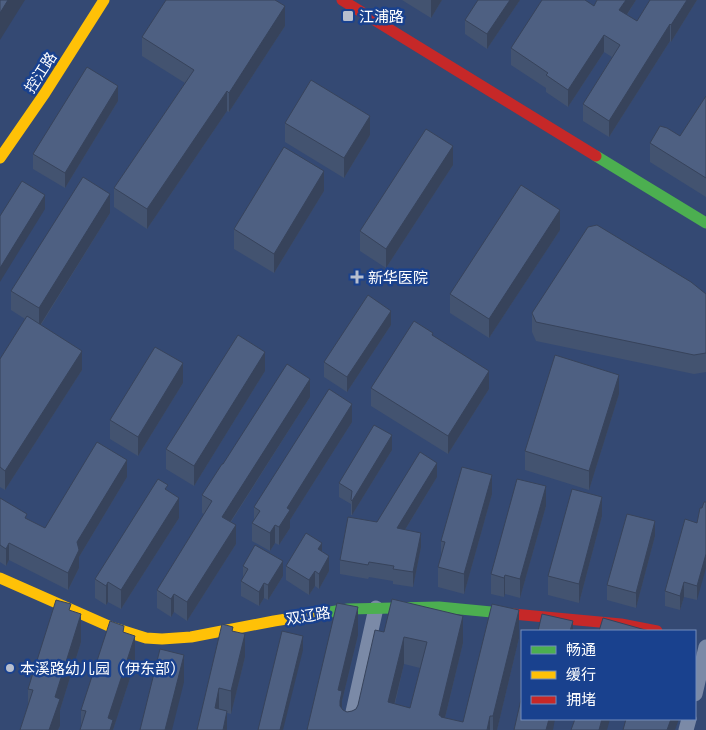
<svg xmlns="http://www.w3.org/2000/svg" width="706" height="730" font-family="Barlow,'Noto Sans SC',sans-serif">
<style>
.lines{fill:none;stroke-linecap:round;stroke-linejoin:round}
.street{stroke:#7b8aa7;stroke-width:15}
.fast{stroke:#4caf50;stroke-width:11}
.slow{stroke:#ffc107;stroke-width:11}
.jam{stroke:#c62828;stroke-width:11}
.wall{fill:#435370;fill-rule:evenodd}
.shaded-wall{fill:#37435b}
.building{fill:#4e6082;stroke:#37435b;fill-rule:evenodd}
.poi-dot{fill:#b8bfce;stroke:#19418e;stroke-width:2}
.labels{text-anchor:middle;dominant-baseline:central;stroke-width:5;stroke-linejoin:round;paint-order:stroke}
.poi-label{font-size:15px;fill:#fff;stroke:#19418e;text-anchor:start}
.street-label{font-size:15px;fill:#fff;stroke:#19418e}
</style>
<rect width="100%" height="100%" fill="#344973"/>
<g class="lines">
<g class="street">
<path d="M695,694L706,647"/>
<path d="M349,730L376,608"/>
<path d="M686,730L689,719"/>
</g>
<g class="fast">
<path d="M596,156L706,223"/>
<path d="M324,613L348,609L439,607L513,614"/>
</g>
<g class="slow">
<path d="M0,158L45,93L104,0"/>
<path d="M0,578L111,627L146,638L162,639L191,637L274,621L324,613"/>
</g>
<g class="jam">
<path d="M342,0L596,156"/>
<path d="M513,614L621,624L657,631"/>
</g>
</g>
<g class="wall">
<path d="M402,0H442L431,18Z"/>
<path d="M520,0L487,49L465,34V20Z"/>
<path d="M597,0H636L627,15L637,21L650,0H697L671,42L670,41L609,137L583,121V104L612,57L604,52L568,107L546,92V88L511,65V48L594,6Z"/>
<path d="M285,26L229,112L227,111L147,229L114,207V188L185,83L142,56V37Z"/>
<path d="M706,96V197L650,162V143L680,136Z"/>
<path d="M118,101L65,188L33,169V154Z"/>
<path d="M285,123L370,135L344,178L285,142Z"/>
<path d="M453,165L386,268L360,251V231Z"/>
<path d="M324,191L274,273L234,249V229Z"/>
<path d="M110,213L41,325L82,370L5,490L0,487V359L25,319L11,310V291Z"/>
<path d="M560,230L489,338L450,313V294Z"/>
<path d="M706,294V372L694,374L536,341L532,332V313Z"/>
<path d="M391,325L347,392L324,377V362Z"/>
<path d="M433,336L489,389L448,454L371,406V388Z"/>
<path d="M265,371L194,486L166,469V449Z"/>
<path d="M183,383L138,456L110,439V420Z"/>
<path d="M619,394L589,490L525,470V451Z"/>
<path d="M310,397L231,522L236,544L187,621L174,612L171,617L157,608V590L204,514L202,513V495L223,464Z"/>
<path d="M352,422L290,520V528L279,545L275,543L270,551L252,541V523L254,520V507Z"/>
<path d="M392,450L352,515H351V504L339,497V483Z"/>
<path d="M127,477L79,557V568L68,590L9,560L6,566L0,562V498L27,519L45,528Z"/>
<path d="M437,477L405,530L421,547L413,587L393,584V581L369,577L368,579L340,574V560L377,522Z"/>
<path d="M168,491L179,518L121,609L108,602L106,605L95,598V579Z"/>
<path d="M492,494L464,594L438,587V567L441,557V541Z"/>
<path d="M546,506L520,598L505,594L504,597L491,594V574Z"/>
<path d="M700,508L697,600L684,597L680,610L665,606V591L697,523Z"/>
<path d="M602,516L579,603L548,595V576Z"/>
<path d="M655,536L636,608L607,600V585Z"/>
<path d="M322,552L329,571L319,589L315,586L309,595L286,580V566Z"/>
<path d="M243,566L283,576L268,600L264,598L259,606L241,596V581L243,579Z"/>
<path d="M71,611L81,642L60,710V726L58,730H20L28,705V689Z"/>
<path d="M233,631L245,657L231,714L227,713V730H197Z"/>
<path d="M124,632L135,663L113,730H80L81,727V710Z"/>
<path d="M384,632L463,643L445,718L463,722L519,638L497,730H307L358,635L342,701V708L343,710L347,712L352,711L356,709L358,705ZM404,664L420,668L410,708L395,704Z"/>
</g>
<g class="shaded-wall">
<path d="M8,0H25L0,40V13Z"/>
<path d="M431,0H442L431,18Z"/>
<path d="M510,0H520L487,49V34Z"/>
<path d="M626,0H636L619,27V10Z"/>
<path d="M687,0H697L671,42V25Z"/>
<path d="M285,6V26L229,112V93Z"/>
<path d="M670,24V41L609,137V121Z"/>
<path d="M604,35V52L568,107V90Z"/>
<path d="M118,86V101L65,188V173Z"/>
<path d="M227,91V111L147,229V209Z"/>
<path d="M370,116V135L344,178V158Z"/>
<path d="M453,146V165L386,268V249Z"/>
<path d="M324,171V191L274,273V254Z"/>
<path d="M110,194V213L39,327V308Z"/>
<path d="M45,195V209L0,282V268Z"/>
<path d="M560,210V230L489,338V319Z"/>
<path d="M391,311V325L347,392V377Z"/>
<path d="M82,351V370L5,490V471Z"/>
<path d="M265,352V371L194,486V466Z"/>
<path d="M183,363V383L138,456V437Z"/>
<path d="M489,371V389L448,454V436Z"/>
<path d="M619,375V394L589,490V471Z"/>
<path d="M310,379V397L222,535V517Z"/>
<path d="M352,404V422L290,520V528L279,545V527L287,508Z"/>
<path d="M392,435V450L352,515V501Z"/>
<path d="M127,460V477L79,557V568L68,590V573L77,542Z"/>
<path d="M437,463V477L397,543V528Z"/>
<path d="M492,475V494L464,594V574Z"/>
<path d="M546,486V506L520,598V579Z"/>
<path d="M602,497V516L579,603V584Z"/>
<path d="M179,498V518L121,609V590Z"/>
<path d="M655,521V536L636,608V593Z"/>
<path d="M236,525V544L187,621V602Z"/>
<path d="M275,525V543L270,551V533Z"/>
<path d="M421,533V547L413,587V572Z"/>
<path d="M9,543V560L6,566V549Z"/>
<path d="M322,543V558L318,549Z"/>
<path d="M706,554V568L697,600V586Z"/>
<path d="M329,556V571L319,589V574Z"/>
<path d="M283,561V576L268,600V585Z"/>
<path d="M315,571V586L309,595V580Z"/>
<path d="M505,575V594L504,597V578Z"/>
<path d="M108,582V602L106,605V586Z"/>
<path d="M684,582V597L680,610V596Z"/>
<path d="M264,583V598L259,606V592Z"/>
<path d="M174,594V612L171,617V599Z"/>
<path d="M358,607V635L342,701V719L338,690Z"/>
<path d="M519,610V638L497,730H493V716Z"/>
<path d="M81,614V642L60,710V726L58,730H49L55,697Z"/>
<path d="M463,616V643L442,730L439,715Z"/>
<path d="M573,621V631H570Z"/>
<path d="M245,634V657L231,714V691Z"/>
<path d="M135,636V663L113,730H108V718Z"/>
<path d="M303,636V650L283,730H280Z"/>
<path d="M404,637V664L388,730V702Z"/>
<path d="M184,655V682L172,730H165Z"/>
<path d="M219,688V711L215,708Z"/>
<path d="M227,711V730H223Z"/>
<path d="M490,716V730H487Z"/>
<path d="M549,719H555L553,730H546Z"/>
<path d="M602,719H610L607,730H599Z"/>
<path d="M671,719H679L675,730H667Z"/>
</g>
<g class="building">
<path d="M0,0H8L0,13Z"/>
<path d="M166,0H275L285,6L229,93L227,91L147,209L114,188L194,70L142,37Z"/>
<path d="M478,0H510L487,34L465,20Z"/>
<path d="M542,0H585L594,6L597,0H626L619,10L637,21L650,0H687L671,25L670,24L609,121L583,104L620,45L604,35L568,90L546,75L548,73L511,48Z"/>
<path d="M87,67L118,86L65,173L33,154Z"/>
<path d="M311,80L370,116L344,158L285,123Z"/>
<path d="M706,96V178L650,143L660,126L667,128L680,136Z"/>
<path d="M426,129L453,146L386,249L360,231Z"/>
<path d="M284,147L324,171L274,254L234,229Z"/>
<path d="M83,177L110,194L39,308L11,291Z"/>
<path d="M22,181L45,195L0,268V216Z"/>
<path d="M521,185L560,210L489,319L450,294Z"/>
<path d="M597,225L691,282L706,294V353L694,355L536,322L532,313L588,227Z"/>
<path d="M368,295L391,311L347,377L324,362Z"/>
<path d="M27,316L82,351L5,471L0,467V359Z"/>
<path d="M414,321L433,333L432,335L489,371L448,436L371,388Z"/>
<path d="M238,335L265,352L194,466L166,449Z"/>
<path d="M155,347L183,363L138,437L110,420Z"/>
<path d="M555,355L619,375L589,471L525,451Z"/>
<path d="M287,364L310,379L222,517L236,525L187,602L174,594L171,599L157,590L212,501L202,495L222,464H223Z"/>
<path d="M329,389L352,404L287,508L290,510L279,527L275,525L270,533L252,523L260,511L254,507Z"/>
<path d="M374,425L392,435L352,501L351,500L352,491L339,483Z"/>
<path d="M97,442L127,460L77,542L79,550L68,573L9,543L6,549L0,545V498L27,514L25,518L45,528Z"/>
<path d="M420,452L437,463L397,528L421,533L413,572L393,569L394,566L369,562L368,565L340,560L348,517L377,522Z"/>
<path d="M462,467L492,475L464,574L438,567L445,542L441,541Z"/>
<path d="M158,479L168,485L165,489L179,498L121,590L108,582L106,586L95,579Z"/>
<path d="M517,479L546,486L520,579L505,575L504,578L491,574Z"/>
<path d="M572,489L602,497L579,584L548,576Z"/>
<path d="M704,502H706V554L697,586L684,582L680,596L665,591L685,519L697,523L700,508H702Z"/>
<path d="M627,514L655,521L636,593L607,585Z"/>
<path d="M306,533L322,543L318,549L329,556L319,574L315,571L309,580L286,566Z"/>
<path d="M255,545L283,561L268,585L264,583L259,592L241,581L248,569L243,566Z"/>
<path d="M392,599L463,616L439,715L441,716V717L463,722L492,604L519,610L493,716H490L487,730H307L337,603L358,607L338,690L342,691L340,701V706L343,710L347,712L352,711L356,709L358,705L375,630L384,632ZM404,637L427,642L410,708L388,702Z"/>
<path d="M56,600L71,604L69,610L81,614L55,697L60,699L49,730H20L33,690L28,689Z"/>
<path d="M542,614L573,621L570,631H538Z"/>
<path d="M603,618L649,631H599Z"/>
<path d="M110,621L124,626L123,632L135,636L108,718L113,720L110,730H80L86,711L81,710Z"/>
<path d="M222,624L233,627L232,631L245,634L231,691L219,688L215,708L227,711L223,730H197Z"/>
<path d="M282,631L303,636L280,730H258Z"/>
<path d="M160,649L184,655L165,730H140Z"/>
<path d="M522,695V719H549L546,730H514Z"/>
<path d="M575,719H602L599,730H571Z"/>
<path d="M626,719H671L667,730H623Z"/>
</g>
<g class="poi-dot">
<rect x="342" y="10" width="12" height="12" rx="2.5"/>
<path d="M354.5 269.5h5v5h5v5h-5v5h-5v-5h-5v-5h5z"/>
<circle cx="10" cy="668" r="5"/>
</g>
<g class="labels">
<g class="poi-label">
<text x="359" y="16">江浦路</text>
<text x="368" y="277">新华医院</text>
<text x="20" y="668">本溪路幼儿园（伊东部）</text>
</g>
<g class="street-label">
<text transform="translate(40 72) rotate(-57)">控江路</text>
<text transform="translate(308 615) rotate(-9)">双辽路</text>
</g>
</g>
<rect x="521" y="630" width="175" height="90" fill="#19418e" stroke="#758dbb"/>
<rect x="531" y="646" width="25" height="8" fill="#4caf50" stroke="#758dbb"/>
<text x="566" y="655" font-size="15" fill="#ffffff">畅通</text>
<rect x="531" y="671" width="25" height="8" fill="#ffc107" stroke="#758dbb"/>
<text x="566" y="680" font-size="15" fill="#ffffff">缓行</text>
<rect x="531" y="696" width="25" height="8" fill="#c62828" stroke="#758dbb"/>
<text x="566" y="705" font-size="15" fill="#ffffff">拥堵</text>
</svg>
